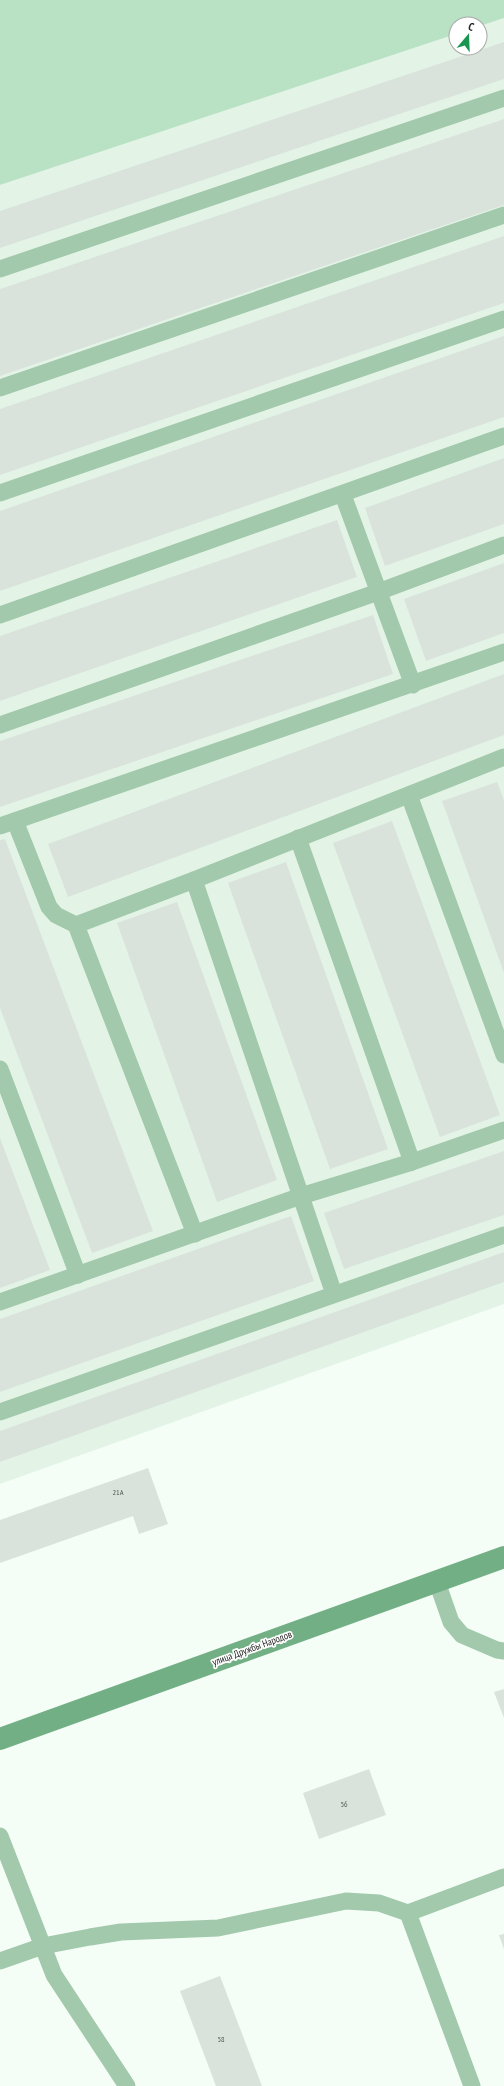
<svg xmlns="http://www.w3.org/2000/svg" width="504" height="2086" font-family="'PT Sans Narrow',sans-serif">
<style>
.built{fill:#e3f4e7}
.green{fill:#b9e1c4}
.building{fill:#d9e3dc}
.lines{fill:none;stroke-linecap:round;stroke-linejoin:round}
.lane{stroke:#a2c9ac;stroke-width:17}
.secondary{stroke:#73af85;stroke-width:22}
.labels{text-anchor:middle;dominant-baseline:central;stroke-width:3.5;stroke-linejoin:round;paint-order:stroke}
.number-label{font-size:8px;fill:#4e534f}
.street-label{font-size:10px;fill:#202320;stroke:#fff}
</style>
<rect width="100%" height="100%" fill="#f4fef7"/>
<path class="built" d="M504,18V1304L0,1484V185L456,34V48H480V26Z"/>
<path class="green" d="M0,0H504V18L480,26V24H456V34L0,185Z"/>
<g class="building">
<path d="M504,42V79L0,248V211Z"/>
<path d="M504,119V205L0,376V289Z"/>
<path d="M504,236V303L0,475V409Z"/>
<path d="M504,336V417L0,591V511Z"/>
<path d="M504,458V524L385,566L365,508Z"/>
<path d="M337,520L357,577L0,701V636Z"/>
<path d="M504,563V633L426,661L404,599Z"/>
<path d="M373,615L393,674L0,807V741Z"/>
<path d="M504,674V735L68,897L48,844Z"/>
<path d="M497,782L504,800V973L442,801Z"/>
<path d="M392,821L500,1115L440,1137L333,843Z"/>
<path d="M5,839L153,1231L92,1253L0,1008V840Z"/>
<path d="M286,862L388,1149L330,1169L228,883Z"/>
<path d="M177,902L277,1180L217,1202L117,923Z"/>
<path d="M0,1138L50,1270L0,1288Z"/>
<path d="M504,1151V1215L344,1269L324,1213Z"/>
<path d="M291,1216L314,1281L0,1392V1319Z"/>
<path d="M504,1252V1282L0,1462V1431Z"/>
<path d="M148,1468L168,1524L139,1534L133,1516L0,1563V1520Z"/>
<path d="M504,1689V1718L494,1692Z"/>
<path d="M369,1769L386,1815L319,1839L303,1793Z"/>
<path d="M504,1934V1949L499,1935Z"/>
<path d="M220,1976L262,2086H216L180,1991Z"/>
</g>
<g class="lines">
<g class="lane">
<path d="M0,269L504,98"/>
<path d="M0,388L504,215"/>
<path d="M0,493L504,319"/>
<path d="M343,495L413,685"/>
<path d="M0,615L504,436"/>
<path d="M0,725L378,592L504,545"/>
<path d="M409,795L504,1055"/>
<path d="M15,821L49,907L56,915L76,925L195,1234"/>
<path d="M0,826L504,652"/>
<path d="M298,838L412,1162"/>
<path d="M194,880L334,1294"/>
<path d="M76,925L194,880L504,757"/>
<path d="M0,1069L78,1275"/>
<path d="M0,1302L301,1196L412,1162L504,1130"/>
<path d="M0,1412L504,1235"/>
<path d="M437,1582L451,1622L462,1635L497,1650L504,1651"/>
<path d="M0,1836L54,1975L127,2086"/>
<path d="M0,1961L43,1946L90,1937L121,1932L218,1928L346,1901L379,1903L408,1913"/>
<path d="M472,2086L408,1913L504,1877"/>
</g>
<path class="secondary" d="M0,1739L504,1557"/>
</g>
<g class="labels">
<g class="number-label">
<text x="118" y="1492">21А</text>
<text x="344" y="1804">56</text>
<text x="221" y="2039">58</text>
</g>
<g class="street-label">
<text transform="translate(252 1648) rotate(-20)">улица Дружбы Народов</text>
</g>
</g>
<g transform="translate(468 36) rotate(19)"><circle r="19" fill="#ffffff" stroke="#a6a7a6"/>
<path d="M0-3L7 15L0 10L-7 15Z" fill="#1a9653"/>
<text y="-6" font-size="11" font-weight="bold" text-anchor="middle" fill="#202320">С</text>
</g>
</svg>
